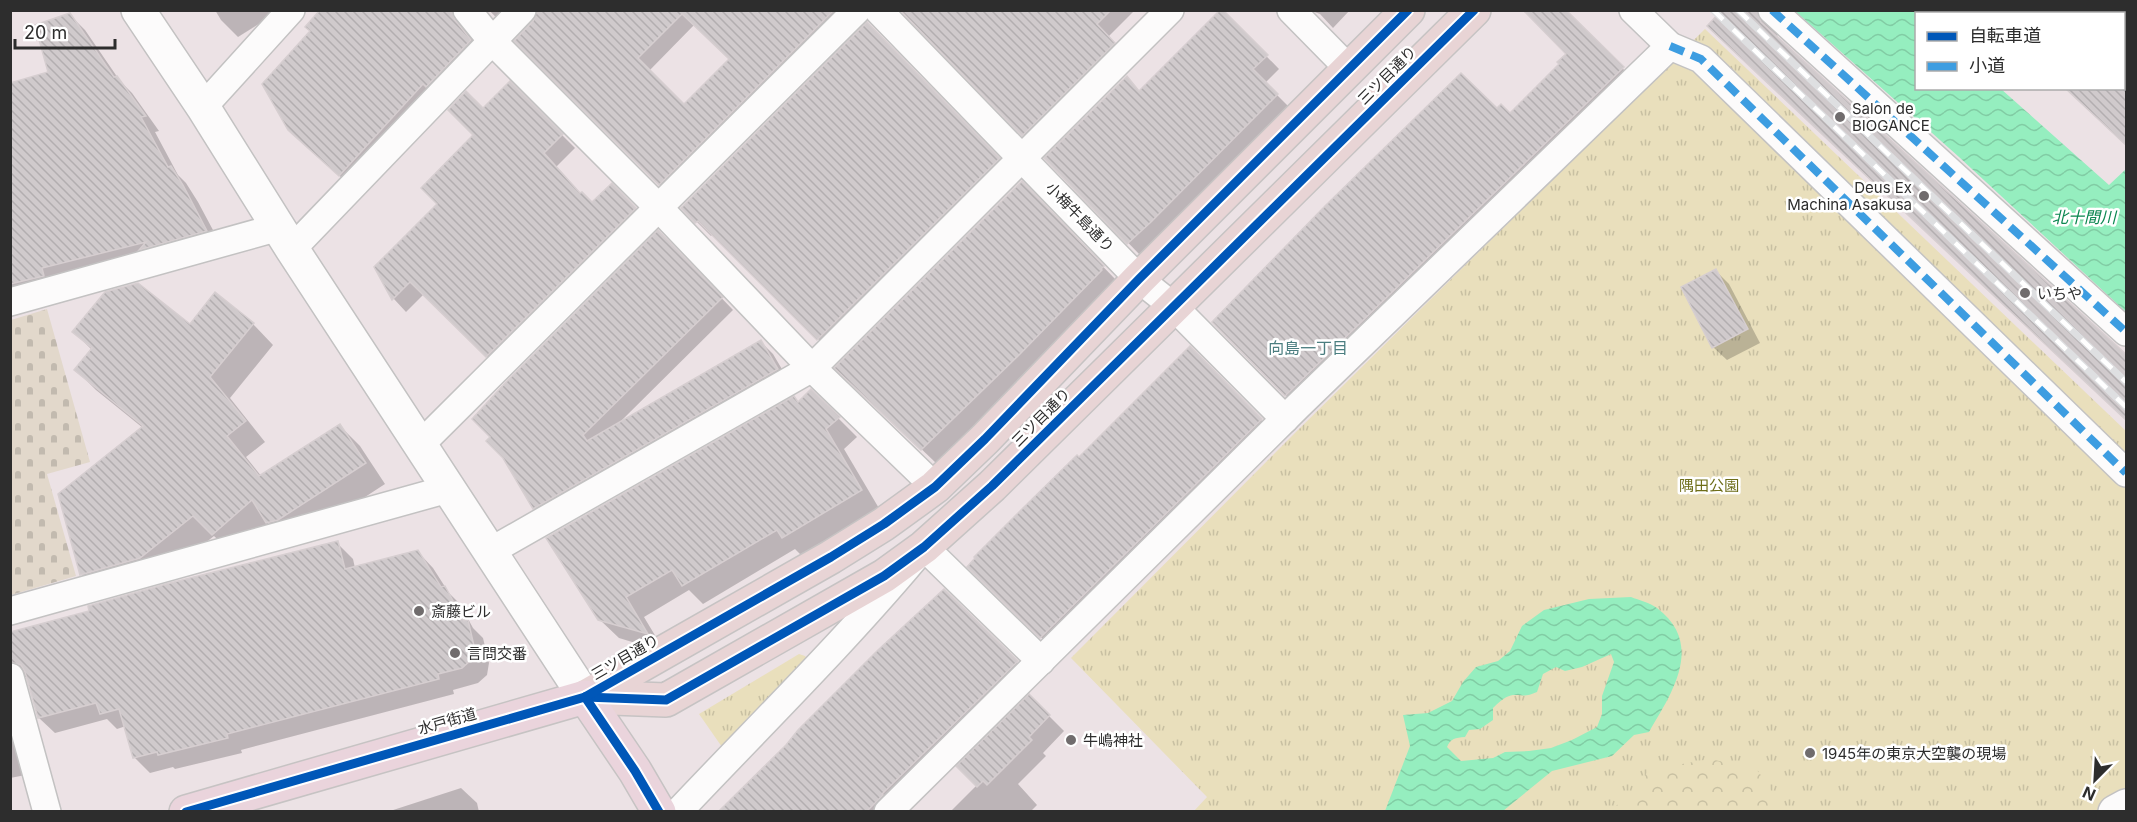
<svg xmlns="http://www.w3.org/2000/svg" width="2137" height="822" font-family="Inter,'Noto Sans JP',sans-serif">
<style>
.grass{fill:url(#grass-tufts)}
.forest{fill:url(#forest-crowns)}
.cemetery{fill:url(#cemetery-stones)}
.water{fill:url(#water-waves);fill-rule:evenodd}
.shadow{fill:#0003;fill-rule:evenodd}
.building{fill:url(#building-back-hatch);stroke:#d6ced0;stroke-width:1.5;fill-rule:evenodd}
.lines{fill:none;stroke-linecap:round;stroke-linejoin:round}
.street-casing{stroke:#c3c2c2;stroke-width:30}
.secondary-casing{stroke:#c3c2c2;stroke-width:36}
.primary-casing{stroke:#c6c3c3;stroke-width:36}
.highway-casing{stroke:#c6c3c3;stroke-width:36}
.street{stroke:#fcfbfb;stroke-width:27}
.secondary{stroke:#fcfbfb;stroke-width:33}
.primary{stroke:#e8d4d5;stroke-width:33}
.highway{stroke:#ead4dc;stroke-width:33}
.rail-casing{stroke:#dedfe1;stroke-width:7}
.rail{stroke:#fff;stroke-width:4.5;stroke-dasharray:14;stroke-linecap:butt}
.quiet{stroke:#3d9de1;stroke-width:8;stroke-dasharray:15 8;stroke-linecap:butt}
.cycleway-casing{stroke:#fff;stroke-width:13}
.cycleway{stroke:#0057b8;stroke-width:9}
.poi-dot{fill:#706c6d;stroke:#fff;stroke-width:2}
.labels{text-anchor:middle;dominant-baseline:central;stroke-width:5;stroke-linejoin:round;paint-order:stroke}
.street-label{font-size:15px;fill:#2d2d2d;stroke:#fff}
.poi-label{font-size:15px;fill:#2d2d2d;stroke:#fff;text-anchor:start}
.park-label{font-size:15px;fill:#6e6e19;stroke:#fff}
.water-label{font-size:16px;font-style:italic;fill:#0b8750;stroke:#fff}
.neighbourhood-label{font-size:16px;fill:#4b7e80;stroke:#fff}
</style>
<defs>
<pattern id="grass-tufts" width="24" height="20" patternUnits="userSpaceOnUse" patternTransform="scale(1.5)"><rect width="24" height="20" fill="#e9dfbc"/><path d="M3 7l-1-3M5 7V3M7 7l1-3M15 17l-1-3M17 17v-4M19 17l1-3" fill="none" stroke="#c8c0a2"/></pattern>
<pattern id="forest-crowns" width="20" height="18" patternUnits="userSpaceOnUse" patternTransform="scale(1.5)"><rect width="20" height="18" fill="#e9dfbc"/><path d="M2 6a3 3 0 1 1 6 0M12 15a3 3 0 1 1 6 0" fill="none" stroke="#c8c0a2"/></pattern>
<pattern id="cemetery-stones" width="16" height="16" patternUnits="userSpaceOnUse" patternTransform="scale(1.5)"><rect width="16" height="16" fill="#e2d8cb"/><path d="M2 7V4a2 2 0 0 1 4 0v3zM10 15v-3a2 2 0 0 1 4 0v3z" fill="#c2baaf"/></pattern>
<pattern id="water-waves" width="16" height="10" patternUnits="userSpaceOnUse" patternTransform="scale(1.5)"><rect width="16" height="10" fill="#95eebf"/><path d="M0 5q4-4 8 0t8 0" fill="none" stroke="#81cca4"/></pattern>
<pattern id="building-back-hatch" width="6" height="6" patternUnits="userSpaceOnUse" patternTransform="scale(1.5)"><rect width="6" height="6" fill="#d0cacc"/><path d="M-1 5l2 2M0 0l6 6M5-1l2 2" fill="none" stroke="#b3aeb0"/></pattern>
</defs>
<rect width="100%" height="100%" fill="#ece2e5"/>
<g class="grass">
<path d="M1705,29L2126,431V811H1194L1207,797L1071,658L1298,430Z"/>
<path d="M799,654L805,656L808,660L722,747L699,714Z"/>
</g>
<path class="forest" d="M1710,759L1756,769L1768,784L1779,811H1606L1628,799L1649,770Z"/>
<path class="cemetery" d="M47,309L90,462L47,474L76,576L11,595V320Z"/>
<g class="water">
<path d="M1795,11H1914L1917,13L1916,88L2001,89L2109,185L2125,170L2126,172V312L1959,157Z"/>
<path d="M1631,597C1639,600 1650,603 1657,608C1705,644 1672,693 1649,732L1634,735L1612,756L1552,771L1503,811H1385L1410,746L1403,715L1428,713L1452,701L1463,682L1476,667L1498,661L1510,651L1522,626L1544,610L1589,599ZM1611,654L1614,662L1602,696V714L1597,727L1572,740L1551,748L1529,751L1505,752L1493,758L1461,761L1447,747C1451,738 1455,738 1465,737L1469,730L1480,729L1493,720V708C1516,685 1515,702 1537,692L1543,674L1556,667L1565,671L1582,667Z"/>
</g>
<g class="shadow">
<path d="M215,10H281L238,37L221,20Z"/>
<path d="M322,10H468L463,26L482,53L352,187L302,142L312,31Z"/>
<path d="M489,10H523L506,28Z"/>
<path d="M539,10H857L671,196L516,41L539,15ZM695,24L731,59L684,106L649,71Z"/>
<path d="M903,10H1135L1108,37L1126,55L1035,146Z"/>
<path d="M1309,10H1350L1333,28L1320,14Z"/>
<path d="M1565,10L1635,81L1298,408L1214,322L1497,110L1510,115L1561,64L1568,54Z"/>
<path d="M1724,10H1759L1776,27L1778,39Z"/>
<path d="M1963,10H2122L2126,14V145L2124,88V14H1966Z"/>
<path d="M1222,11L1279,69L1265,83L1290,108L1140,255L1046,158L1127,78L1140,92Z"/>
<path d="M70,15L85,30L120,81L132,93L159,131L155,132L178,175L186,183L198,202L221,245L10,302V84L50,73Z"/>
<path d="M867,24L1013,173L832,353L713,234L711,236L683,208Z"/>
<path d="M510,83L575,148L556,167L581,194L593,204L612,185L648,222L500,369L424,294L406,312L394,299L376,267L440,204L476,135L483,110Z"/>
<path d="M1022,183L1117,281L1035,367L936,463L851,382Z"/>
<path d="M670,244L733,310L620,422L761,342L773,354L789,381L547,520L535,508Z"/>
<path d="M1716,271L1729,284L1760,343L1727,360L1713,347Z"/>
<path d="M215,294L253,324L273,345L230,398L265,442L246,457L262,477L340,426L360,446L385,484L299,540L288,543L269,523L233,554L214,536L161,578L101,595L81,574L143,428L96,390L76,370L92,350L74,332L190,326Z"/>
<path d="M1190,348L1275,434L1055,651L969,567Z"/>
<path d="M811,391L857,437L844,449L880,510L802,556L795,549L703,604L689,590L644,617L665,652L619,638L599,619Z"/>
<path d="M337,543L353,559L355,568L418,552L433,568L449,593L460,604L473,628L483,638L489,663L487,675L478,683L453,690L454,694L241,750L242,753L175,769L173,767L150,773L134,757L126,726L117,729L107,719L55,733L39,718L28,677H21L10,688V634Z"/>
<path d="M944,591L1032,677L898,812H736Z"/>
<path d="M1029,696L1064,731L1043,753L1046,756L1018,784L1037,805L1030,812H950L977,785Z"/>
<path d="M10,700L31,774L10,778Z"/>
<path d="M461,788L477,803L479,812H387Z"/>
</g>
<g class="building">
<path d="M320,10H452L455,20L471,40L426,87L423,84L339,176L288,130L262,84L310,31L305,27Z"/>
<path d="M537,10H834L659,185L514,41L533,21ZM682,14L729,59L684,104L638,58Z"/>
<path d="M900,10H1111L1097,24L1115,43L1022,136Z"/>
<path d="M1220,10H1223L1268,55L1253,69L1278,94L1151,222L1127,244L1044,158L1127,76L1139,91Z"/>
<path d="M1523,10H1566L1624,67L1285,396L1212,322L1325,206L1461,73L1497,108L1501,104L1510,113L1559,64L1557,62L1566,54Z"/>
<path d="M1722,10H1757L1761,22L2127,355V421L1707,26Z"/>
<path d="M70,13L114,77L117,76L146,116L141,117L168,167L171,166L183,185L207,231L139,250L146,242L42,268L44,276L10,284V83L48,72L35,25Z"/>
<path d="M867,22L1000,158L817,340L698,221L695,223L681,208Z"/>
<path d="M510,81L563,134L544,153L580,193L582,192L592,202L612,183L636,208L486,357L410,282L392,300L374,267L437,204L421,188L473,135L448,110L466,91L483,108Z"/>
<path d="M2065,88H2127V146Z"/>
<path d="M1022,181L1104,266L1101,269L1102,270L1021,353L921,450L834,368Z"/>
<path d="M658,230L723,297L583,435L587,441L761,340L778,369L533,509L503,458L486,441L490,437L472,419L508,380Z"/>
<path d="M1716,269L1748,329L1712,348L1681,287Z"/>
<path d="M138,283L190,324L215,292L254,323L210,377L246,421L227,436L259,476L340,424L366,463L278,520L266,523L252,500L212,535L193,516L140,558L80,575L58,494L143,426L74,370L92,348L72,332L105,292Z"/>
<path d="M1190,346L1262,419L1040,638L967,567L975,558L974,557L1020,511L1077,455L1079,457Z"/>
<path d="M811,389L840,417L826,429L862,490L782,538L777,530L682,586L672,570L626,597L648,634L598,620L546,538L794,396L798,402Z"/>
<path d="M338,541L345,569L418,550L441,587L445,586L464,621L468,620L474,646L472,659L462,668L438,674L439,679L227,734L228,738L158,755L157,752L133,758L119,709L100,714L96,703L38,718L25,672L21,665L10,662V632L89,611L88,606L166,584Z"/>
<path d="M944,589L1018,661L882,794L883,795L866,812H718L786,745L798,730L878,650Z"/>
<path d="M1029,694L1050,715L1029,737L1032,740L987,785L983,781L977,787L956,766Z"/>
</g>
<g class="lines">
<defs>
<g id="street">
<path d="M467,10L493,42L659,208L812,368L935,487"/>
<path d="M878,10L1139,279L1174,307L1285,419"/>
<path d="M1291,10L1349,69"/>
<path d="M1633,10L1670,46L1701,59L2126,473"/>
<path d="M1772,10L2126,332"/>
<path d="M203,107L291,10"/>
<path d="M292,249L522,10"/>
<path d="M10,302L279,227"/>
<path d="M420,445L857,10"/>
<path d="M489,552L812,368L1170,10"/>
<path d="M10,611L448,489"/>
<path d="M10,677L47,812"/>
<path d="M678,812C761,724 847,640 924,547L1041,661"/>
<path d="M888,812L1299,405L1670,46"/>
</g>
<g id="secondary">
<path d="M138,10L203,107L292,249L585,697"/>
<path d="M2115,812L2126,806"/>
</g>
<g id="primary">
<path d="M585,697L666,700L884,576L924,547L992,486L1474,10"/>
<path d="M585,697L831,557L884,524L935,487L985,439L1139,279L1408,10"/>
</g>
<path id="highway" d="M186,812L585,697L635,771L659,812"/>
</defs>
<use href="#street" class="street-casing"/>
<use href="#secondary" class="secondary-casing"/>
<use href="#primary" class="primary-casing"/>
<use href="#highway" class="highway-casing"/>
<use href="#street" class="street"/>
<use href="#secondary" class="secondary"/>
<use href="#primary" class="primary"/>
<use href="#highway" class="highway"/>
<defs>
<g id="rail">
<path d="M1713,10L2126,407"/>
<path d="M1738,10L2126,382"/>
</g>
</defs>
<use href="#rail" class="rail-casing"/>
<use href="#rail" class="rail"/>
<g class="quiet">
<path d="M1772,10L2126,332"/>
<path d="M1670,46L1701,59L2126,473"/>
</g>
<defs>
<g id="cycleway">
<path d="M585,697L666,700L884,576L924,547L992,486L1474,10"/>
<path d="M585,697L635,771L659,812"/>
<path d="M186,812L585,697L831,557L884,524L935,487L985,439L1139,279L1408,10"/>
</g>
</defs>
<use href="#cycleway" class="cycleway-casing"/>
<use href="#cycleway" class="cycleway"/>
</g>
<g class="poi-dot">
<circle cx="1840" cy="117" r="6"/>
<circle cx="1924" cy="196" r="6"/>
<circle cx="2025" cy="293" r="6"/>
<circle cx="419" cy="611" r="6"/>
<circle cx="455" cy="653" r="6"/>
<circle cx="1071" cy="740" r="6"/>
<circle cx="1810" cy="753" r="6"/>
</g>
<g class="labels">
<g class="street-label">
<text transform="translate(1387 75) rotate(-45)">三ツ目通り</text>
<text transform="translate(1080 217) rotate(46)">小梅牛島通り</text>
<text transform="translate(1041 417) rotate(-45)">三ツ目通り</text>
<text transform="translate(625 657) rotate(-30)">三ツ目通り</text>
<text transform="translate(447 721) rotate(-16)">水戸街道</text>
</g>
<g class="poi-label">
<text x="1852" y="108">Salon de<tspan x="1852" dy="17">BIOGANCE</tspan></text>
<text x="1912" y="187" text-anchor="end">Deus Ex<tspan x="1912" dy="17">Machina Asakusa</tspan></text>
<text x="2037" y="293">いちや</text>
<text x="431" y="611">斎藤ビル</text>
<text x="467" y="653">言問交番</text>
<text x="1083" y="740">牛嶋神社</text>
<text x="1822" y="753">1945年の東京大空襲の現場</text>
</g>
<g class="park-label">
<text x="1709" y="485">隅田公園</text>
</g>
<g class="water-label">
<text x="2084" y="217">北十間川</text>
</g>
<g class="neighbourhood-label">
<text x="1308" y="348">向島一丁目</text>
</g>
</g>
<rect width="2137" height="822" fill="none" stroke="#2d2d2d" stroke-width="24"/>
<rect x="1915" y="12" width="210" height="78" fill="#ffffff" stroke="#ababab" stroke-width="1.5"/>
<rect x="1927" y="32" width="30" height="9" fill="#0057b8" stroke="#ababab" stroke-width="1.5"/>
<text x="1969" y="42" font-size="18" fill="#2d2d2d">自転車道</text>
<rect x="1927" y="62" width="30" height="9" fill="#3d9de1" stroke="#ababab" stroke-width="1.5"/>
<text x="1969" y="72" font-size="18" fill="#2d2d2d">小道</text>
<g transform="translate(2095 780) rotate(204)" stroke="#ffffff" stroke-width="4.5" paint-order="stroke">
<path d="M0-4.5L10 22L0 15L-10 22Z" fill="#2d2d2d"/>
<text y="-9" font-size="16" font-weight="bold" text-anchor="middle" fill="#2d2d2d">N</text>
</g>
<path d="M15 39v9h100v-9" fill="none" stroke="#2d2d2d" stroke-width="3"/>
<text x="24" y="39" font-size="18" fill="#2d2d2d" stroke="#ffffff" stroke-width="4.5" paint-order="stroke">20 m</text>
</svg>
